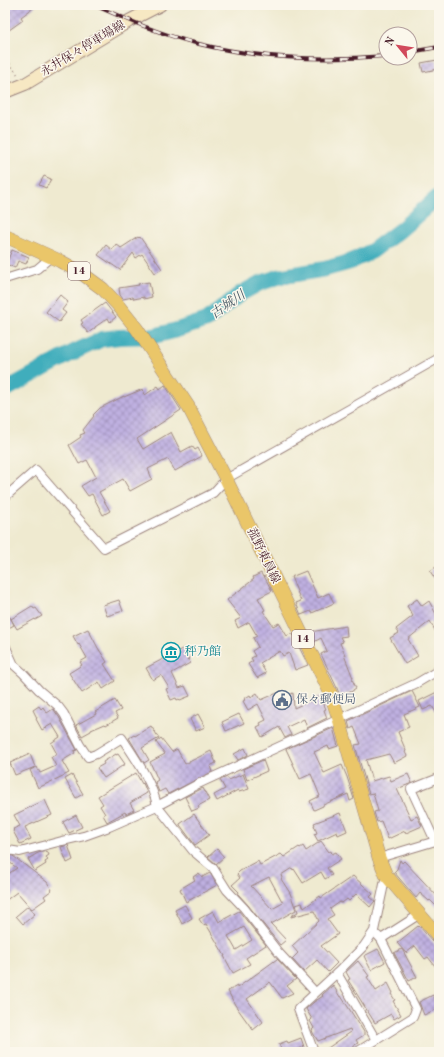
<svg xmlns="http://www.w3.org/2000/svg" width="444" height="1057" font-family="'Old Standard TT','Noto Serif JP',serif">
<style>
.lines{fill:none;stroke-linecap:round;stroke-linejoin:round}
.river{stroke:#3fadbc;stroke-width:16}
.building{fill:url(#building-cross-hatch);fill-rule:evenodd}
.minor-casing{stroke:#9c847e;stroke-width:10}
.secondary-casing{stroke:#9c847e;stroke-width:14}
.primary-casing{stroke:#9c847e;stroke-width:14}
.path{stroke:#9c847e;stroke-width:1.5;stroke-dasharray:1 3;stroke-linecap:butt}
.minor{stroke:#fff;stroke-width:8}
.secondary{stroke:#f7e8c3;stroke-width:12}
.primary{stroke:#eac669;stroke-width:13}
.rail-casing{stroke:#4a1f2b;stroke-width:4}
.rail{stroke:#fbf7ec;stroke-width:2.5;stroke-dasharray:8;stroke-linecap:butt}
.labels{text-anchor:middle;dominant-baseline:central;stroke-width:3;stroke-linejoin:round;paint-order:stroke}
.shield{fill:#fbf7ec;stroke:#7f6065;stroke-width:1}
.shield-label{font-size:11px;font-weight:bold;fill:#4a1f2b}
.street-label{font-size:12px;fill:#4a1f2b;stroke:#fbf7ec}
.culture-label{font-size:12px;fill:#0d838f;stroke:#fbf7ec;text-anchor:start}
.service-label{font-size:12px;fill:#4e5e75;stroke:#fbf7ec;text-anchor:start}
.water-label{font-size:13px;font-style:italic;fill:#465865;stroke:#fbf7ec}
</style>
<defs>
<pattern id="building-cross-hatch" width="8" height="8" patternUnits="userSpaceOnUse"><rect width="8" height="8" fill="#bfb0e1"/><path d="M0 0l8 8M0 8l8-8" fill="none" stroke="#9d8fb7"/></pattern>
</defs>
<rect width="100%" height="100%" fill="#fbf7ec"/>
<filter id="ink" filterUnits="userSpaceOnUse"><feTurbulence type="fractalNoise" baseFrequency=".025" numOctaves="2"/><feDisplacementMap in="SourceGraphic" scale="8" xChannelSelector="R" yChannelSelector="G"/><feConvolveMatrix kernelMatrix="1 2 1 2 8 2 1 2 1" color-interpolation-filters="sRGB"/></filter>
<filter id="wash" filterUnits="userSpaceOnUse"><feTurbulence type="fractalNoise" baseFrequency=".012" numOctaves="4" result="noise"/><feDisplacementMap in="SourceGraphic" scale="16" xChannelSelector="R" yChannelSelector="G"/><feGaussianBlur stdDeviation="0.9" result="paint"/><feColorMatrix in="noise" values="0 0 0 0 0 0 0 0 0 0 0 0 0 0 0 0 0 1.4 0 .05"/><feComposite in="paint" operator="in"/></filter>
<g filter="url(#wash)">
<rect width="100%" height="100%" fill="#efead0"/>
<g class="lines">
<path class="river" d="M5,390L74,352L102,339L119,337L154,336L177,330L207,320L240,294L258,284L278,277L325,269L350,262L372,251L400,230L439,196"/>
</g>
<g id="blocks">
<g class="building">
<path d="M5,5H37L21,17L23,20L5,33Z"/>
<path d="M437,60L438,69L423,72L421,63Z"/>
<path d="M44,176L51,179L46,188L39,185Z"/>
<path d="M138,237L139,238L140,237L162,269L155,273L142,254L136,258L133,253L120,270L98,255L106,245L112,250L116,244L121,248Z"/>
<path d="M12,250L29,257L26,264L18,261L15,268L6,264Z"/>
<path d="M149,282L152,297L144,299V297L134,299L133,297L123,299L120,295L119,288L139,285L138,284Z"/>
<path d="M60,295L68,302L62,310L66,313L59,322L46,312Z"/>
<path d="M105,303L116,317L110,322L108,318L95,327V328L88,333L81,324L83,323L81,320Z"/>
<path d="M165,385L181,410L137,439L143,449L171,432L181,452L192,446L195,450L198,448L202,456L175,471L168,459L148,469L152,479L130,491L123,479L99,492L110,511L103,515L92,494L88,496L81,486L96,477L87,460L79,464L69,445L81,437L80,435L85,433L83,430L94,416L93,415L100,408L124,396V397L143,389L145,395L158,386L160,389Z"/>
<path d="M439,565V585L430,571Z"/>
<path d="M306,571L318,598L329,593L334,603L312,613L311,611L301,615L296,603L301,601L291,577Z"/>
<path d="M261,573L263,577L264,576L272,591L258,598L265,610L263,611L273,626L279,623L287,636L292,633L308,665L295,670L289,653L283,656L280,651L260,663L266,673L257,678L248,664L253,661L251,658L255,656L252,651L258,647L253,638L257,636L249,622L238,628L235,621L241,618L227,600L254,579L253,577Z"/>
<path d="M417,599L422,606L429,601L436,614L439,612V638L430,621L408,639L418,656L405,664L390,638L399,633L396,629L413,616L407,606Z"/>
<path d="M119,600L123,611L107,616L103,605Z"/>
<path d="M32,606L34,609L36,608L42,616L35,620V619L17,629L11,619Z"/>
<path d="M10,617L14,625L5,630V620Z"/>
<path d="M346,626L347,636L340,637L343,642L340,643L345,655H344L353,678L352,679L356,688L353,690V691L340,696L337,688L321,654L327,651L321,638L314,642L310,632Z"/>
<path d="M88,629L98,648L107,662L104,664L115,681L103,689L99,682L82,693L69,673L82,665L80,662L87,658L79,644L78,645L73,636Z"/>
<path d="M184,648L189,658H188L190,663L172,673L179,688L185,686L190,696L180,700L179,699L177,700L176,698L171,700L166,689L169,688L161,675L153,680L146,668Z"/>
<path d="M282,691L285,697L293,693L294,708L320,696L326,709L324,710L327,718L307,728L304,719L287,727L291,735L285,738L279,727L262,737L257,727L261,725L260,723L266,720L258,704L248,710L243,701L245,700L244,699L250,695L251,697L257,693L261,700Z"/>
<path d="M412,691L420,707L404,714L409,727L398,732L406,751L405,752L407,756L394,763L389,754L366,760L372,781L389,776L391,781L408,774L412,783L397,789L411,819L417,816L422,826L406,833L405,831L388,839L381,821L377,822L374,812L378,811L373,793L369,794L355,745L361,744L354,727L350,729L348,721Z"/>
<path d="M439,691V717L432,706L423,710L419,701Z"/>
<path d="M115,700L121,710L115,713L118,718L106,725L105,724L91,730V731L82,736L76,725L96,714L95,712Z"/>
<path d="M39,706L41,709L43,707L47,713L53,709L54,710L59,717L77,750L74,751L75,753L62,761L69,773L38,788L30,770L37,767L40,773L56,766L51,757L57,754L51,743L60,737L52,724L42,730L36,719L37,718L33,710Z"/>
<path d="M198,714L205,727L196,731L190,719Z"/>
<path d="M239,714L244,723L226,731L222,722Z"/>
<path d="M151,726L159,738L142,748L149,760L144,763L129,738L134,735L135,736Z"/>
<path d="M333,728L338,746L329,749L328,746L314,752L324,773L342,765L347,777L354,799L350,801L348,794L323,805V806L314,810L310,801L320,796L311,774L300,779L286,749Z"/>
<path d="M161,738L172,752L177,749L185,764L211,751L216,763L210,766L212,772L168,794L165,789L159,792L155,782L158,780L150,762L165,754L156,742Z"/>
<path d="M245,748L248,755L238,760L234,754Z"/>
<path d="M30,754L35,767L15,775L10,763Z"/>
<path d="M116,754V755L118,754L125,764L104,778L97,768L104,764L103,762Z"/>
<path d="M263,760L267,771L247,780L243,769Z"/>
<path d="M136,773L142,784L143,783L147,793L130,803L134,810L126,814L125,812L107,822L103,815L105,814L100,806L103,804L98,796Z"/>
<path d="M243,774L249,789L239,792L238,790L217,801L214,795L225,789L220,780L227,777L229,780Z"/>
<path d="M72,775L83,794L76,798L65,779Z"/>
<path d="M203,788L209,800L198,806L199,808L192,811L185,797Z"/>
<path d="M45,800L52,815L25,827L31,839L20,844L13,831L14,830L13,829L20,826L14,815Z"/>
<path d="M340,813L347,831L338,835L337,832L318,841L314,834L317,833L314,825H315L314,823Z"/>
<path d="M194,814L209,835L195,845L180,825V824Z"/>
<path d="M76,815L82,827L69,833L63,822Z"/>
<path d="M321,841L329,852L331,851L332,854L336,852L341,859L327,868L332,875L325,879L321,872L303,883L294,869L293,870L292,868L281,875L282,878L281,879L290,893L296,910L271,924L286,940L280,945L248,905L238,894L239,892L232,885L240,878L237,874L240,871L258,861L260,865L281,854L284,857L299,847L300,848L303,846L306,851ZM269,877L283,903L272,909L251,886Z"/>
<path d="M68,845L73,860L67,863L61,847Z"/>
<path d="M217,849L224,857L216,864L208,857Z"/>
<path d="M47,851L49,855L46,857L48,860L45,862L46,864L35,871L28,859L38,853Z"/>
<path d="M7,855L13,856L47,882L52,890L44,896L46,899L32,909L17,892L5,901V876L17,868L5,859Z"/>
<path d="M400,860L402,863L404,861L439,898V909L430,900L429,901L420,893L416,898L394,872L397,869Z"/>
<path d="M199,873L202,877L210,873L217,885L186,902L180,889L195,880L193,877Z"/>
<path d="M353,876L373,894L370,897L375,901L374,902L370,907L356,894L349,901L347,899L342,903L340,902L330,909L334,915L327,919L338,934L321,946L337,963L328,972L317,960L304,972L292,959L298,953L292,946L319,921L314,911L291,917V916L298,912L296,905L302,903L304,908L320,896L321,898Z"/>
<path d="M185,905L192,918L182,924L175,910Z"/>
<path d="M28,906L35,914L23,924L16,916Z"/>
<path d="M213,911L219,922L239,911L266,945L246,958L250,964L233,973L224,956H225L206,924L203,925L199,919ZM244,927L252,940L236,950L228,936Z"/>
<path d="M418,926L419,927H420L439,949V971L428,957L425,959L415,946L406,953L397,943Z"/>
<path d="M378,949L385,962L371,970L364,956Z"/>
<path d="M402,949L417,977L409,981L394,953Z"/>
<path d="M277,959L296,979L287,986L293,993L282,998L270,982L247,999L263,1022L253,1030L235,1005L228,991L237,986V988Z"/>
<path d="M358,961L369,976L367,977L376,991L388,983L393,993L391,994L395,1000L393,1001L401,1015L394,1019L391,1014L375,1023L348,980L350,979L346,972Z"/>
<path d="M333,985L340,997L341,996L364,1032V1035L356,1040L358,1043L343,1052H322L351,1032L350,1029L318,1041L313,1033L312,1030L314,1028L310,1021L312,1019L306,1009L314,1002L323,996L322,995Z"/>
<path d="M433,995L439,1008L424,1015L419,1002Z"/>
<path d="M301,1038L304,1047L292,1052H282L279,1044L287,1041L288,1043Z"/>
</g>
</g>
</g>
<g filter="url(#ink)">
<use href="#blocks" fill-opacity="0" stroke="#9c847e" stroke-width="1"/>
<g class="lines">
<defs>
<g id="minor">
<path d="M5,279L37,269L51,257"/>
<path d="M5,497L36,470L104,548L213,493L226,479L439,358"/>
<path d="M5,645L14,665L23,673L39,690L58,706L64,714L80,745L88,757L96,754L122,738C135,758 152,781 157,806L193,851L213,868L227,890L244,908L278,952L315,992"/>
<path d="M435,841L411,789L439,778"/>
<path d="M5,849L8,850L20,852L62,841L84,836L109,827L157,806L198,784L417,683L439,670"/>
<path d="M379,858L439,840"/>
<path d="M378,936L381,939L420,914"/>
<path d="M337,973L376,1040"/>
<path d="M314,1052L298,1009L337,973L364,946L374,931L386,875"/>
<path d="M357,1052L413,1017L416,1009L381,939"/>
</g>
<path id="secondary" d="M5,92L25,84L129,21L160,5"/>
<path id="primary" d="M5,236L60,261L80,272L103,289L117,304L137,329L188,406L226,479L330,692L339,719L379,858L386,875L439,937"/>
</defs>
<use href="#minor" class="minor-casing"/>
<use href="#secondary" class="secondary-casing"/>
<use href="#primary" class="primary-casing"/>
<g class="path">
<path d="M119,5L129,10"/>
<path d="M5,57L18,75"/>
</g>
<use href="#minor" class="minor"/>
<use href="#secondary" class="secondary"/>
<use href="#primary" class="primary"/>
<defs>
<g id="rail">
<path d="M94,5C128,20 162,35 199,44C260,59 324,61 386,56"/>
<path d="M410,52L439,47"/>
</g>
</defs>
<use href="#rail" class="rail-casing"/>
<use href="#rail" class="rail"/>
</g>
</g>
<defs>
<symbol id="museum-ring" viewBox="-11 -11 22 22"><circle r="9.5" fill="#fbf7ec" stroke="#0f9aa8" stroke-width="1.5"/><path d="M0-6L6-3V-2H-6V-3ZM-5-1h2V3h-2ZM-1-1h2V3h-2ZM3-1h2V3H3ZM-6 4H6V6H-6Z" fill="#0f9aa8"/></symbol>
<symbol id="civic-ring" viewBox="-11 -11 22 22"><circle r="9.5" fill="#fbf7ec" stroke="#5c6f8a" stroke-width="1.5"/><path d="M-.6-6.5H3V-4.5H.6V-3L4-1V1h2V6H-6V1h2V-1L-.6-3ZM-1.2 2.5V6h2.4V2.5Z" fill="#5c6f8a"/></symbol>
</defs>
<g fill-rule="evenodd">
<use href="#museum-ring" x="160" y="641" width="22" height="22"/>
<use href="#civic-ring" x="271" y="689" width="22" height="22"/>
</g>
<g class="labels">
<g class="shield">
<rect x="68" y="262" width="22" height="18" rx="3"/>
<rect x="292" y="630" width="22" height="18" rx="3"/>
</g>
<g class="shield-label">
<text x="79" y="271">14</text>
<text x="303" y="639">14</text>
</g>
<g class="street-label">
<text transform="translate(83 49) rotate(-31)">永井保々停車場線</text>
<text transform="translate(263 556) rotate(64)">菰野東員線</text>
</g>
<g class="culture-label">
<text x="185" y="652">秤乃館</text>
</g>
<g class="service-label">
<text x="296" y="700">保々郵便局</text>
</g>
<g class="water-label">
<text transform="translate(228 305) rotate(-35)">古城川</text>
</g>
</g>
<rect width="444" height="1057" fill="none" stroke="#fbf7ec" stroke-width="20"/>
<g transform="translate(398 46) rotate(300)"><circle r="19" fill="#fbf7ec" stroke="#b4a19f"/>
<path d="M0-3L7 15L0 10L-7 15Z" fill="#d1495b"/>
<text y="-6" font-size="11" font-weight="bold" text-anchor="middle" fill="#4a1f2b">N</text>
</g>
</svg>
